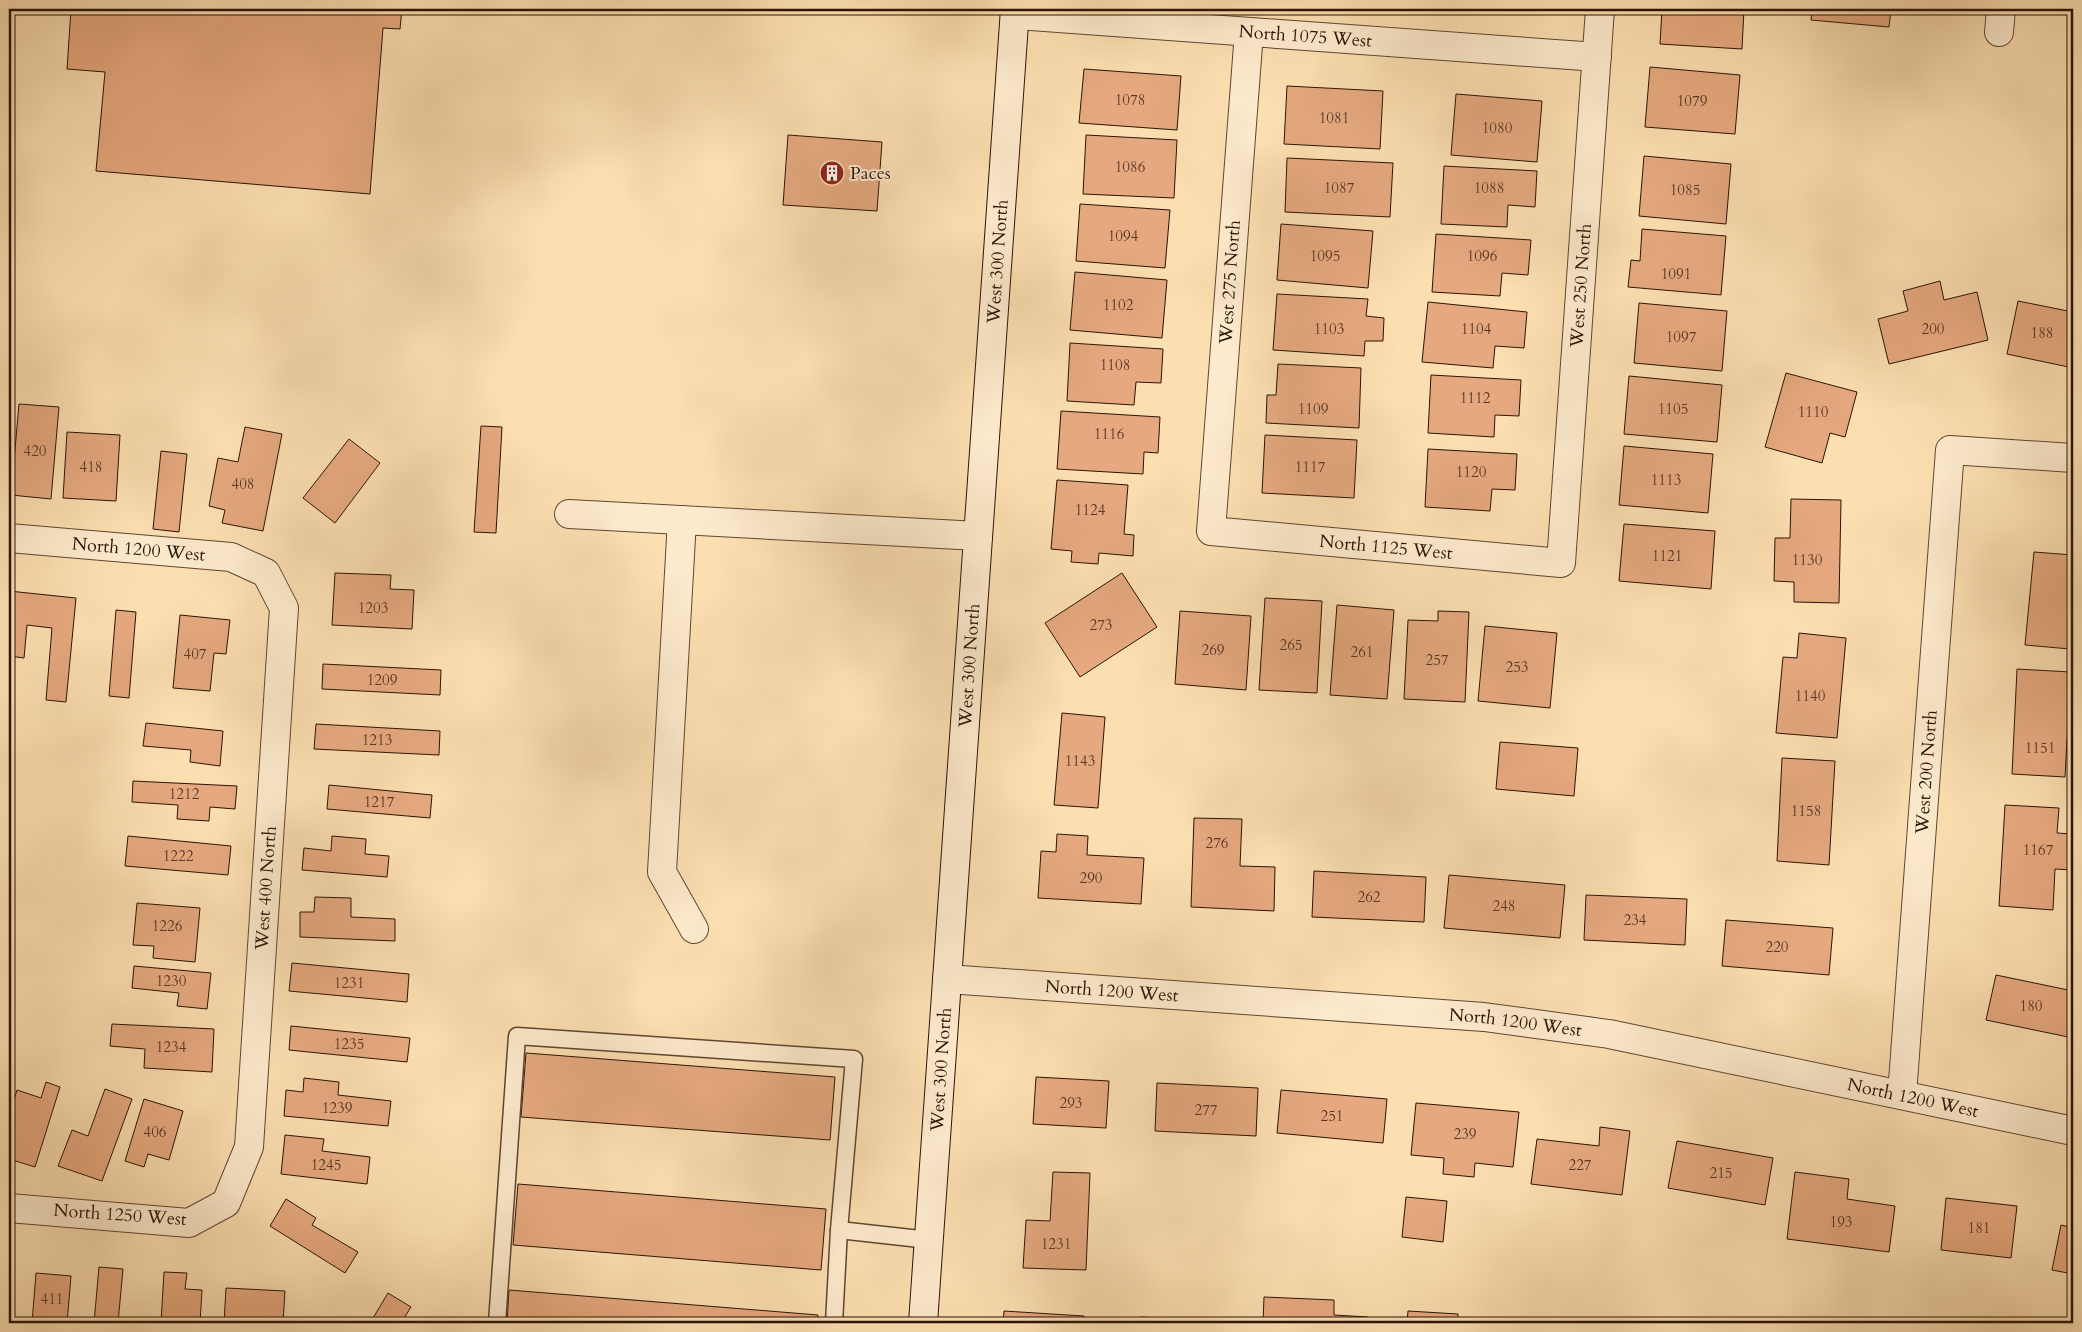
<svg xmlns="http://www.w3.org/2000/svg" width="2082" height="1332" font-family="Cardo,serif">
<style>
.building{fill:#e6a97f;stroke:#2b1308}
.lines{fill:none;stroke-linecap:round;stroke-linejoin:round}
.lane-casing{stroke:#5f4632;stroke-width:19}
.street-casing{stroke:#5f4632;stroke-width:30}
.secondary-casing{stroke:#2b1308;stroke-width:30}
.lane{stroke:#fdeacc;stroke-width:16}
.street{stroke:#fdeacc;stroke-width:28}
.secondary{stroke:#fdeacc;stroke-width:28}
.labels{text-anchor:middle;dominant-baseline:central;stroke-width:4;stroke-linejoin:round;paint-order:stroke}
.number-label{font-size:15px;fill:#5a3826}
.street-label{font-size:18px;fill:#2b1308;stroke:#fdeacc}
.poi-label{font-size:18px;fill:#2b1308;stroke:#fdeacc;text-anchor:start}
</style>
<rect width="100%" height="100%" fill="#fcdfb1"/>
<filter id="stains"><feTurbulence type="fractalNoise" baseFrequency=".004" numOctaves="4"/><feColorMatrix values="0 0 0 0 .2 0 0 0 0 .09 0 0 0 0 .02 0 0 0 .5 -.17"/></filter>
<radialGradient id="worn" r=".72"><stop offset=".6" stop-color="#630" stop-opacity="0"/><stop offset="1" stop-color="#630" stop-opacity=".3"/></radialGradient>
<g class="building">
<path d="M71,9H402L400,29L383,28L370,194L96,171L105,72L67,69Z"/>
<path d="M1662,9H1744L1742,49L1660,44Z"/>
<path d="M1812,9H1891L1889,27L1811,20Z"/>
<path d="M1650,67L1740,75L1735,134L1645,127Z"/>
<path d="M1084,69L1181,76L1177,130L1079,123Z"/>
<path d="M1287,86L1383,91L1380,149L1284,144Z"/>
<path d="M1456,94L1542,101L1537,162L1451,155Z"/>
<path d="M788,135L882,142L877,211L783,205Z"/>
<path d="M1086,135L1177,140L1174,198L1083,194Z"/>
<path d="M1644,156L1731,164L1726,224L1639,216Z"/>
<path d="M1287,158L1393,163L1390,217L1285,212Z"/>
<path d="M1444,166L1537,171L1535,207L1508,205L1507,227L1441,224Z"/>
<path d="M1080,204L1170,210L1165,268L1076,261Z"/>
<path d="M1281,224L1373,231L1368,288L1277,280Z"/>
<path d="M1642,229L1726,236L1721,295L1628,287L1631,260L1640,261Z"/>
<path d="M1436,234L1531,240L1528,275L1502,273L1500,296L1432,292Z"/>
<path d="M1075,272L1167,280L1162,338L1070,330Z"/>
<path d="M1940,281L1944,300L1977,292L1988,340L1889,364L1878,319L1908,311L1903,291Z"/>
<path d="M1277,294L1368,299L1366,316L1384,318L1383,341H1365L1364,356L1273,350Z"/>
<path d="M2018,301L2073,312V368L2007,354Z"/>
<path d="M1428,302L1527,312L1524,348L1495,346L1493,368L1422,362Z"/>
<path d="M1639,303L1727,311L1722,371L1634,363Z"/>
<path d="M1070,343L1163,349L1161,383L1136,382L1134,405L1067,401Z"/>
<path d="M1278,364L1361,368L1359,428L1266,423L1267,395H1276Z"/>
<path d="M1786,373L1857,392L1845,437L1830,433L1822,463L1765,447Z"/>
<path d="M1431,375L1521,380L1519,416L1495,415L1494,437L1428,433Z"/>
<path d="M1629,376L1722,385L1717,442L1624,434Z"/>
<path d="M19,404L59,407L51,499L11,495Z"/>
<path d="M1061,411L1160,417L1158,453L1144,452L1143,474L1057,469Z"/>
<path d="M481,426L502,427L496,533L474,532Z"/>
<path d="M245,427L282,434L263,531L222,523L225,510L209,506L218,458L238,462Z"/>
<path d="M67,432L120,435L116,501L63,498Z"/>
<path d="M1265,435L1357,440L1354,498L1262,493Z"/>
<path d="M349,439L380,463L335,523L303,498Z"/>
<path d="M1624,446L1713,454L1708,513L1619,505Z"/>
<path d="M1428,449L1517,454L1515,490L1492,489L1490,511L1425,507Z"/>
<path d="M161,451L187,454L179,532L153,529Z"/>
<path d="M1057,480L1128,485L1124,534L1134,535L1133,556L1099,553L1098,564L1071,562L1072,551L1051,549Z"/>
<path d="M1791,499L1841,500L1839,603L1794,602V582L1774,581L1775,538H1790Z"/>
<path d="M1624,524L1715,531L1711,589L1619,581Z"/>
<path d="M2034,552L2073,555V619L2070,649L2025,645Z"/>
<path d="M335,573L391,575L390,589L414,590L412,629L332,625Z"/>
<path d="M1122,573L1157,627L1080,677L1045,623Z"/>
<path d="M9,591L76,598L66,702L46,700L52,628L27,625L24,658L9,656Z"/>
<path d="M1265,598L1322,601L1317,693L1259,690Z"/>
<path d="M1337,605L1394,610L1387,699L1330,695Z"/>
<path d="M116,610L136,612L129,698L109,696Z"/>
<path d="M1180,611L1251,616L1246,690L1175,684Z"/>
<path d="M1438,611L1469,612L1465,702L1404,699L1408,620L1438,621Z"/>
<path d="M180,615L230,620L226,654L214,653L210,691L173,688Z"/>
<path d="M1485,626L1557,633L1550,708L1478,701Z"/>
<path d="M1799,633L1846,638L1837,738L1776,733L1783,657L1797,658Z"/>
<path d="M323,664L441,670L440,695L322,689Z"/>
<path d="M2017,669L2070,672L2069,698H2073V722H2068L2065,777L2012,774Z"/>
<path d="M1062,713L1105,717L1098,808L1054,805Z"/>
<path d="M146,723L223,731L220,766L190,762L191,750L143,746Z"/>
<path d="M316,724L440,731L439,755L314,749Z"/>
<path d="M1500,742L1578,748L1574,796L1496,789Z"/>
<path d="M1782,758L1835,761L1829,865L1777,861Z"/>
<path d="M133,781L237,786L235,809L210,807L209,821L177,819L178,805L132,802Z"/>
<path d="M329,785L432,795L430,818L327,809Z"/>
<path d="M2005,805L2059,808L2057,833L2073,834V870L2055,869L2053,910L1999,906Z"/>
<path d="M1194,818L1242,819L1240,866L1275,867L1274,911L1191,907Z"/>
<path d="M1057,834L1088,836L1087,855L1144,858L1141,904L1038,898L1041,851L1056,852Z"/>
<path d="M128,836L231,846L228,875L125,866Z"/>
<path d="M332,836L366,839L365,854L389,856L387,877L302,870L304,848L331,851Z"/>
<path d="M1314,871L1426,877L1424,922L1312,917Z"/>
<path d="M1449,875L1565,885L1560,938L1444,928Z"/>
<path d="M1586,895L1687,899L1685,945L1584,940Z"/>
<path d="M315,897L351,898V917L395,919V941L300,937V912H314Z"/>
<path d="M137,903L200,908L195,962L153,958L154,946L133,945Z"/>
<path d="M1726,920L1833,928L1829,975L1722,966Z"/>
<path d="M292,963L409,974L407,1002L289,991Z"/>
<path d="M134,966L211,973L207,1009L177,1006L179,993L132,988Z"/>
<path d="M1996,975L2073,991V1038L1986,1020Z"/>
<path d="M112,1024L214,1029L212,1072L144,1068L145,1049L110,1046Z"/>
<path d="M291,1026L410,1038L407,1062L289,1050Z"/>
<path d="M526,1053L835,1077L830,1140L521,1117Z"/>
<path d="M1036,1077L1109,1081L1106,1128L1033,1124Z"/>
<path d="M304,1078L339,1082L338,1095L391,1101L388,1126L284,1116L286,1090L303,1092Z"/>
<path d="M46,1082L60,1087L35,1167L9,1159V1117L17,1090L41,1098Z"/>
<path d="M1157,1083L1258,1088L1256,1136L1155,1131Z"/>
<path d="M105,1089L132,1099L102,1181L58,1166L72,1130L88,1136Z"/>
<path d="M1281,1090L1387,1099L1383,1143L1277,1133Z"/>
<path d="M144,1099L183,1111L169,1160L148,1154L144,1167L125,1161Z"/>
<path d="M1416,1103L1519,1112L1513,1167L1475,1163L1474,1177L1443,1174L1444,1158L1411,1155Z"/>
<path d="M1600,1127L1630,1131L1622,1195L1531,1184L1537,1139L1599,1146Z"/>
<path d="M285,1135L324,1139L322,1151L370,1157L367,1184L281,1174Z"/>
<path d="M1677,1141L1773,1158L1765,1205L1668,1188Z"/>
<path d="M1053,1172L1090,1173L1086,1270L1023,1268L1026,1220L1050,1221Z"/>
<path d="M1795,1172L1849,1179L1847,1199L1895,1206L1889,1252L1787,1239Z"/>
<path d="M518,1184L826,1209L821,1270L513,1245Z"/>
<path d="M1406,1197L1447,1201L1443,1242L1402,1237Z"/>
<path d="M1946,1198L2017,1206L2011,1258L1941,1250Z"/>
<path d="M286,1199L316,1218L312,1225L358,1252L345,1273L270,1226Z"/>
<path d="M2061,1225L2073,1228V1274L2052,1270Z"/>
<path d="M99,1267L123,1269L118,1323H94Z"/>
<path d="M164,1272L187,1273L185,1289L202,1290L200,1323H161Z"/>
<path d="M36,1273L71,1276L67,1323H32Z"/>
<path d="M226,1288L285,1291L283,1323H224Z"/>
<path d="M509,1290L818,1315V1323H507Z"/>
<path d="M388,1293L411,1307L401,1323H370Z"/>
<path d="M1264,1297L1334,1300V1315L1368,1317L1367,1323H1263Z"/>
<path d="M1004,1311L1084,1316V1323H1003Z"/>
<path d="M1408,1311L1458,1314V1323H1407Z"/>
<path d="M1141,1317L1243,1323H1141Z"/>
</g>
<g class="lines">
<defs>
<g id="lane">
<path d="M839,1230L929,1240"/>
<path d="M497,1323L517,1036L854,1059L839,1230L834,1323"/>
</g>
<g id="street">
<path id="s1" d="M1015,15L1597,57"/>
<path id="s2" d="M1249,32L1211,531L1561,563L1600,9"/>
<path d="M1999,32L2001,9"/>
<path d="M569,514L978,536"/>
<path d="M682,520L662,872L694,929"/>
<path id="s3" d="M9,538L231,557L266,573L284,608L249,1147L226,1203L189,1223L9,1208"/>
<path id="s4" d="M947,979L1484,1017L1609,1034L2073,1131"/>
<path id="s5" d="M1902,1095L1950,450L2073,458"/>
</g>
<g id="secondary">
<path id="s6" d="M923,1323L1015,9"/>
</g>
</defs>
<use href="#lane" class="lane-casing"/>
<use href="#street" class="street-casing"/>
<use href="#secondary" class="secondary-casing"/>
<use href="#lane" class="lane"/>
<use href="#street" class="street"/>
<use href="#secondary" class="secondary"/>
</g>
<defs>
<symbol id="building-disc" viewBox="-11 -11 22 22"><circle r="9.5" fill="#8f2418" stroke="#fdeacc"/><path d="M-4-6H4V6H1V3H-1V6H-4ZM-2.5-4.3h1.7v1.8h-1.7ZM.8-4.3h1.7v1.8H.8ZM-2.5-1h1.7V.8h-1.7ZM.8-1h1.7V.8H.8Z" fill="#fff"/></symbol>
</defs>
<g fill-rule="evenodd">
<use href="#building-disc" x="818" y="159" width="28" height="28"/>
</g>
<g class="labels">
<g class="number-label">
<text x="1130" y="100">1078</text>
<text x="1692" y="101">1079</text>
<text x="1334" y="118">1081</text>
<text x="1497" y="128">1080</text>
<text x="1130" y="167">1086</text>
<text x="1339" y="188">1087</text>
<text x="1489" y="188">1088</text>
<text x="1685" y="190">1085</text>
<text x="1123" y="236">1094</text>
<text x="1325" y="256">1095</text>
<text x="1482" y="256">1096</text>
<text x="1676" y="274">1091</text>
<text x="1118" y="305">1102</text>
<text x="1329" y="329">1103</text>
<text x="1476" y="329">1104</text>
<text x="1933" y="329">200</text>
<text x="2042" y="333">188</text>
<text x="1681" y="337">1097</text>
<text x="1115" y="365">1108</text>
<text x="1475" y="398">1112</text>
<text x="1313" y="409">1109</text>
<text x="1673" y="409">1105</text>
<text x="1813" y="412">1110</text>
<text x="1109" y="434">1116</text>
<text x="35" y="451">420</text>
<text x="91" y="467">418</text>
<text x="1310" y="467">1117</text>
<text x="1471" y="472">1120</text>
<text x="1666" y="480">1113</text>
<text x="243" y="484">408</text>
<text x="1090" y="510">1124</text>
<text x="1667" y="556">1121</text>
<text x="1807" y="560">1130</text>
<text x="373" y="608">1203</text>
<text x="1101" y="625">273</text>
<text x="1291" y="645">265</text>
<text x="1213" y="650">269</text>
<text x="1362" y="652">261</text>
<text x="195" y="654">407</text>
<text x="1437" y="660">257</text>
<text x="1517" y="667">253</text>
<text x="382" y="680">1209</text>
<text x="1810" y="696">1140</text>
<text x="377" y="740">1213</text>
<text x="2040" y="748">1151</text>
<text x="1080" y="761">1143</text>
<text x="184" y="794">1212</text>
<text x="379" y="802">1217</text>
<text x="1806" y="811">1158</text>
<text x="1217" y="843">276</text>
<text x="2038" y="850">1167</text>
<text x="178" y="856">1222</text>
<text x="1091" y="878">290</text>
<text x="1369" y="897">262</text>
<text x="1504" y="906">248</text>
<text x="1635" y="920">234</text>
<text x="167" y="926">1226</text>
<text x="1777" y="947">220</text>
<text x="171" y="981">1230</text>
<text x="349" y="983">1231</text>
<text x="2031" y="1006">180</text>
<text x="349" y="1044">1235</text>
<text x="171" y="1047">1234</text>
<text x="1071" y="1103">293</text>
<text x="337" y="1108">1239</text>
<text x="1206" y="1110">277</text>
<text x="1332" y="1116">251</text>
<text x="155" y="1132">406</text>
<text x="1465" y="1134">239</text>
<text x="326" y="1165">1245</text>
<text x="1580" y="1165">227</text>
<text x="1721" y="1173">215</text>
<text x="1841" y="1222">193</text>
<text x="1979" y="1228">181</text>
<text x="1056" y="1244">1231</text>
<text x="52" y="1299">411</text>
</g>
<g class="street-label">
<text stroke="none"><textPath href="#s1" startOffset="291">North 1075 West</textPath></text>
<text stroke="none"><textPath href="#s6" startOffset="1064">West 300 North</textPath></text>
<text transform="translate(1230 282) rotate(-86)">West 275 North</text>
<text stroke="none"><textPath href="#s2" startOffset="1130">West 250 North</textPath></text>
<text stroke="none"><textPath href="#s2" startOffset="676">North 1125 West</textPath></text>
<text stroke="none"><textPath href="#s3" startOffset="130">North 1200 West</textPath></text>
<text stroke="none"><textPath href="#s6" startOffset="659">West 300 North</textPath></text>
<text stroke="none"><textPath href="#s5" startOffset="324">West 200 North</textPath></text>
<text transform="translate(266 888) rotate(-86)">West 400 North</text>
<text stroke="none"><textPath href="#s4" startOffset="165">North 1200 West</textPath></text>
<text stroke="none"><textPath href="#s4" startOffset="570">North 1200 West</textPath></text>
<text stroke="none"><textPath href="#s6" startOffset="254">West 300 North</textPath></text>
<text stroke="none"><textPath href="#s4" startOffset="975">North 1200 West</textPath></text>
<text transform="translate(120 1215) rotate(4)">North 1250 West</text>
</g>
<g class="poi-label">
<text x="850" y="173">Paces</text>
</g>
</g>
<rect width="2082" height="1332" fill="none" stroke="#fcdfb1" stroke-width="30"/>
<rect x="10" y="10" width="2062" height="1312" fill="none" stroke="#2b1308" stroke-width="2.5"/>
<rect x="15" y="15" width="2052" height="1302" fill="none" stroke="#2b1308"/>
<rect width="100%" height="100%" filter="url(#stains)"/>
<rect width="100%" height="100%" fill="url(#worn)"/>
</svg>
